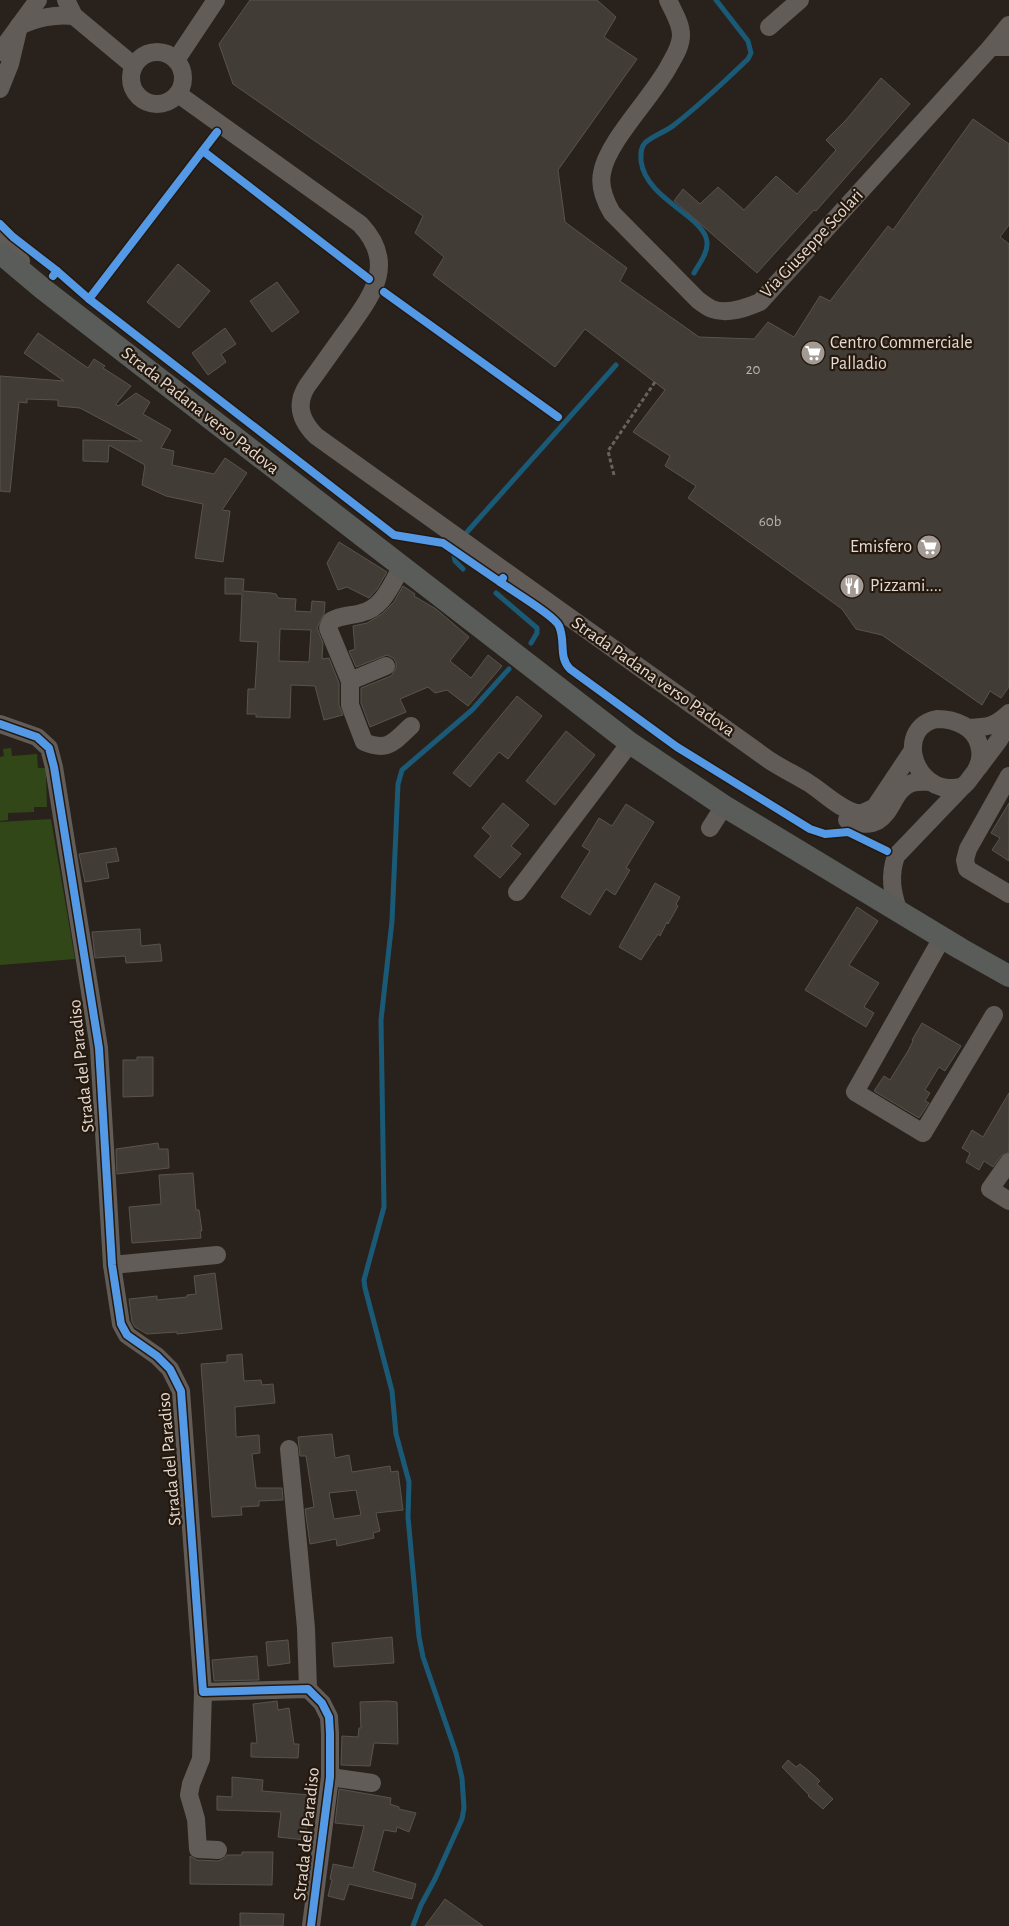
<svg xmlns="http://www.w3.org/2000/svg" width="1009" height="1926" font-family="'Alegreya Sans',sans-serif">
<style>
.green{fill:#314718}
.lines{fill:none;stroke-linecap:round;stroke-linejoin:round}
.stream{stroke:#1b5a77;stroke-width:5}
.building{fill:#423c37;stroke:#59524d;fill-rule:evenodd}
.path{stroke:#67625d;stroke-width:3;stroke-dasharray:4 2.5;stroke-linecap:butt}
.minor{stroke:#625c58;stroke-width:18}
.major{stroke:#595c58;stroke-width:22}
.cycleway-casing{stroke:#25180d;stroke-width:11}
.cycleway{stroke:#5399e6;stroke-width:8}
.labels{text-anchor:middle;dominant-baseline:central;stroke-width:4.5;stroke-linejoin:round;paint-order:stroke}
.number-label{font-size:15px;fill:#bcb2ac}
.street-label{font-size:18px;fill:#e4dad3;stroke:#25180d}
.poi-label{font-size:18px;fill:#e4dad3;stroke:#25180d;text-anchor:start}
</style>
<rect width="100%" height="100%" fill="#29221c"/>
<g class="green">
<path d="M11,748L12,756L37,754L38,768H47L48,776L46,777L47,807H34V812L8,813V820L0,821V757L4,756L3,749Z"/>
<path d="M51,819L75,959L0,965V822Z"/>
</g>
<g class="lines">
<g class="stream">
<path d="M694,273C699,264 708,253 707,242C705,216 646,200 641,161C641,155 640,148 645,143C649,138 667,131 674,125C700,105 724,82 748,59L751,53L748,41L716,0"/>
<path d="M467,532L616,365"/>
<path d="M453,550L455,561L463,569"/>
<path d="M496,593L537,628V633L531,643"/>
<path d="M413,1926L421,1905L435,1879L462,1819L464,1808L462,1778L456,1753L423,1657L419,1637L408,1517L409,1482L396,1434L392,1391L365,1288L364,1280L384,1207L381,1020L392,921L398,784L402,770L472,710L509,669"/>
</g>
</g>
<g class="building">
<path d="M250,0H597L616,17L604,37L637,59L558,170L565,222L627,268L620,281L699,337L754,339L768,322L794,337L820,296L830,301L888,226L893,230L973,119L1009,144V225L1000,237L1009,244V687L1001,698L990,691L982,705L882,635L856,629L842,609L688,498L696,486L665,466L670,456L633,432L665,390L585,329L555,367L433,275L444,257L415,233L423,216L233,84L219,44Z"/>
<path d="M881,78L910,104L816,211L814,210L757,273L674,201L683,189L700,204L718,187L744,210L776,176L797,194L836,150L826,140L846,120Z"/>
<path d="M178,264L210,291L179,328L147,302Z"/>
<path d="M277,282L299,312L272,332L250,301Z"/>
<path d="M225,328L236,344L221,354L226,362L208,375L192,353Z"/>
<path d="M38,333L88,368L94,359L105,366L103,368L131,386L116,404L118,406L136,393L150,402L143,414L171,430L161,448L174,451L172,465L214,474L225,458L247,473L222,510L230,511L223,562L195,558L203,504L166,496L142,485L145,465L109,445L108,462L83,461V440L142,441L80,408L58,406V400L27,399V403L19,402L10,492L0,491V376L64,381L24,353Z"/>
<path d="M339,542L387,572L377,589L369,598L347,587L338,590L327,563Z"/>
<path d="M225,578L244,579L243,591L271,593L276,594L278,598L296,599L295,611L311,612L312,601L325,602L324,614L317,628L323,643L322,659L329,658L339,683V705L343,715L324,720L315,686L291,685L290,718L256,717V714H247L248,689H255L258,642L240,641L242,594H225ZM280,629L311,630L309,662L279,661Z"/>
<path d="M403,586L415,594L414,596L436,609L469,637L450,661L471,678L488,655L502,666L468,706L447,690L435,693L428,687L400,699L406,712L370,727L361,703V688L391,676L396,668V662L393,658L387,655L356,667L349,651L355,649L353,626L367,623L382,614L394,602Z"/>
<path d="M517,696L542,716L508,759L499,752L470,787L453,773Z"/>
<path d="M566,731L595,755L555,805L526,781Z"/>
<path d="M503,803L529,825L511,846L521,854L500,878L474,856L491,836L482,828Z"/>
<path d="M1009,803V861L992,850L1000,838L991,833Z"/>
<path d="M626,804L654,822L626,868L630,870L615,895L606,889L590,915L561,897L590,851L582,846L599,818L612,826Z"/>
<path d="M116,848L119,861L106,863L109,878L85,882L79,854Z"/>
<path d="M655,883L680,897L676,904L678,906L668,924L667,922L660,936L658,934L641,960L619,947Z"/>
<path d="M857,907L878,921L849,965L879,983L864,1007L874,1013L866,1027L805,990Z"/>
<path d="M140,929L141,946L160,944L162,961L126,963L125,956L95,958L92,932Z"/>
<path d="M922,1023L961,1046L945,1071L939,1067L925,1090L930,1093L925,1101L929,1103L919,1118L874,1091L884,1076L890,1080L908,1051L913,1041L912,1040Z"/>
<path d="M137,1057H153V1096L123,1097V1060H137Z"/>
<path d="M1009,1093V1152L1001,1156L993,1167L984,1161L979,1170L966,1162L970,1153L962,1148L972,1130L983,1137Z"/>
<path d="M158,1143L159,1149H168L169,1168L117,1174L116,1149Z"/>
<path d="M193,1173L196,1210H199L202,1231H200L201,1238L132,1243L129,1207L161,1204L159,1175Z"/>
<path d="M215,1273L222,1329L177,1334V1332L147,1334L135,1327L132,1322L129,1299L157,1296V1300L187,1297V1295L196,1294L194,1276Z"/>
<path d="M242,1354L244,1381L261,1380L262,1385L273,1384L275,1403L235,1407L236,1437L259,1435L260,1453L252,1454L256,1488H282L283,1500L259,1501V1506L241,1507L242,1515L212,1517L201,1364L227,1362V1355Z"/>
<path d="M332,1434L335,1458L349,1455L352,1472L390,1466L391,1472L398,1471L403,1510L376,1513L380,1531L373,1533L374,1538L337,1546L336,1539L310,1544L305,1509L314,1507L306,1456H300L298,1437ZM356,1490L361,1515L334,1519L329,1493Z"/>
<path d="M392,1637L394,1663L334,1667L332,1643Z"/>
<path d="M288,1640L290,1663L268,1666L266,1642Z"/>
<path d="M257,1656L259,1680L214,1681L212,1660Z"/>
<path d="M277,1701L278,1710L289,1708L294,1744H299L298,1758L251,1757V1743H257L253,1704Z"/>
<path d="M388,1701L397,1702L398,1744L374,1743L370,1766L341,1765L342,1736L358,1737L359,1728H361L360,1702Z"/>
<path d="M788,1760L796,1767L800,1764L809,1771L820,1781L817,1784L833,1799L823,1809L808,1796L809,1795L782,1767Z"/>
<path d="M232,1777L263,1780L262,1791L310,1795L305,1840L278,1837L281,1812L217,1810V1796L232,1797Z"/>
<path d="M339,1789L391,1798L390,1804L399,1807V1809L416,1813L409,1832L397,1827L396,1832L384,1830L373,1871L416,1884L412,1899L349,1884L344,1900L328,1896L332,1880L330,1879L333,1864L353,1868L364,1826L335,1823Z"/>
<path d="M242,1852H273L272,1885L190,1884V1856L197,1860L218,1861L223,1859L227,1855H242Z"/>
<path d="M445,1899L483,1926H425Z"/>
<path d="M240,1913L284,1914L283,1926H240Z"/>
</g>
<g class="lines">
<path class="path" d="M614,475L608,451L655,382"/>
<g class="minor">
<path d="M66,0L74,16L134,66"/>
<path d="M668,0C673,11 681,23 681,35C681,46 675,55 670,64C654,96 607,141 602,173C599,187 605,201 612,213L698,300C702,303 707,307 712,309C727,315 746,308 760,302L991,47"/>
<path d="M1009,25L991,47H1009"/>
<path d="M19,26C38,18 53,14 74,16"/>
<path d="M769,27L800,0"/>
<path d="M0,52L38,0"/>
<circle cx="157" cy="78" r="26"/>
<path d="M176,60L216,0"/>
<path d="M0,89L10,64L19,26"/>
<path d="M178,94L360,224C397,263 373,294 348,329C334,348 321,367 307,386C295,405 301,421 316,436L769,760C781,768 794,774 807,782C821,790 840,810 857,813C864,814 869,810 875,807L913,750"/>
<path d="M0,236L21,261"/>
<path d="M401,568C391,585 383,608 361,613C351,616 341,615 331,621L328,628L350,681V705L364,742C389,752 393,742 411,726"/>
<path d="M350,681L386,666"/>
<path d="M937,719C955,719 975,727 979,745C983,758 979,768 971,777C969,780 966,784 963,786C959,788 952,788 948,788C911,785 897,727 937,719Z"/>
<path d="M0,724L37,737L49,748L54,767L99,1048L112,1265L121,1324L127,1335L157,1356L170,1369L181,1391L203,1692L308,1689L322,1703L329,1717L330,1734V1777L311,1926"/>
<path d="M968,728C988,727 994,727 1009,713"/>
<path d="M978,768L999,740L1009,723"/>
<path d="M1009,776L968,849L965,860L967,869L1009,894"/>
<path d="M847,820C895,837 886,791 912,783C918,781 925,782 931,782"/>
<path d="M710,828L724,806"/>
<path d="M517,892L630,743"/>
<path d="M899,912C892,893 889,876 896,856L963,786"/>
<path d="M942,938L855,1092L923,1133L994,1015"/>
<path d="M1009,1162L990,1189L1009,1201"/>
<path d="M112,1265L217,1255"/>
<path d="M289,1449L306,1628L308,1689"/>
<path d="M203,1692L201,1759L191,1784L189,1795L196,1819L198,1849L218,1850"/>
<path d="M330,1777L372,1783"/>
</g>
<path class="major" d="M0,253L43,289L630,743L724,806L961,949L1009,976"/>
<defs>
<g id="cycleway">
<path d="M203,151L369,279"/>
<path d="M0,224L13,237L57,271L53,276"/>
<path d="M57,271L89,299L217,132"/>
<path d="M384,292L558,417"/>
<path d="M89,299L394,535L443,543L500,582L503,578"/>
<path d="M500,582C511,590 555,616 559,626C566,641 558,657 570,669L677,747L810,829L825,834L848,832L887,851"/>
<path d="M0,724L37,737L49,748L54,767L99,1048L112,1265L121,1324L127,1335L157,1356L170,1369L181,1391L203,1692L308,1689L322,1703L329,1717L330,1734V1777L311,1926"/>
</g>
</defs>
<use href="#cycleway" class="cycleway-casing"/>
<use href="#cycleway" class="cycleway"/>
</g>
<defs>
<symbol id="supermarket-disc" viewBox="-11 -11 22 22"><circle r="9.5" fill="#a39a93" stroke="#25180d"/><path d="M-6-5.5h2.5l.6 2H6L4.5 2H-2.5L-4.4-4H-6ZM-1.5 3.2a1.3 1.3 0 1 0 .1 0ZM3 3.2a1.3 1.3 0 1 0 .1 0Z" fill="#fff"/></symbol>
<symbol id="restaurant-disc" viewBox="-11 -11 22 22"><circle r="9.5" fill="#a39a93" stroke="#25180d"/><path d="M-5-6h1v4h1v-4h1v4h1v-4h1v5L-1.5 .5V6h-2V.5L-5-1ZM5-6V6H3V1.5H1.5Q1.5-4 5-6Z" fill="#fff"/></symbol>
</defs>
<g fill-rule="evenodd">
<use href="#supermarket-disc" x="799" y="339" width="28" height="28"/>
<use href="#supermarket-disc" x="915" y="533" width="28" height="28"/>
<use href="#restaurant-disc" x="838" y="572" width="28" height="28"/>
</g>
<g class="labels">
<g class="number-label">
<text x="753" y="369">20</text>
<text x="770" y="521">60b</text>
</g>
<g class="street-label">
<text transform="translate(812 244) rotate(-47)">Via Giuseppe Scolari</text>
<text transform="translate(200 411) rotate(38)">Strada Padana verso Padova</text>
<text transform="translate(653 677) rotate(35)">Strada Padana verso Padova</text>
<text transform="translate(82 1066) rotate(-96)">Strada del Paradiso</text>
<text transform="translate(170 1459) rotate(-95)">Strada del Paradiso</text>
<text transform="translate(307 1834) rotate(-84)">Strada del Paradiso</text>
</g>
<g class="poi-label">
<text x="830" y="343">Centro Commerciale<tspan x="830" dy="21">Palladio</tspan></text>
<text x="912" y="547" text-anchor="end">Emisfero</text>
<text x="870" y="586">Pizzami....</text>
</g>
</g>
</svg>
